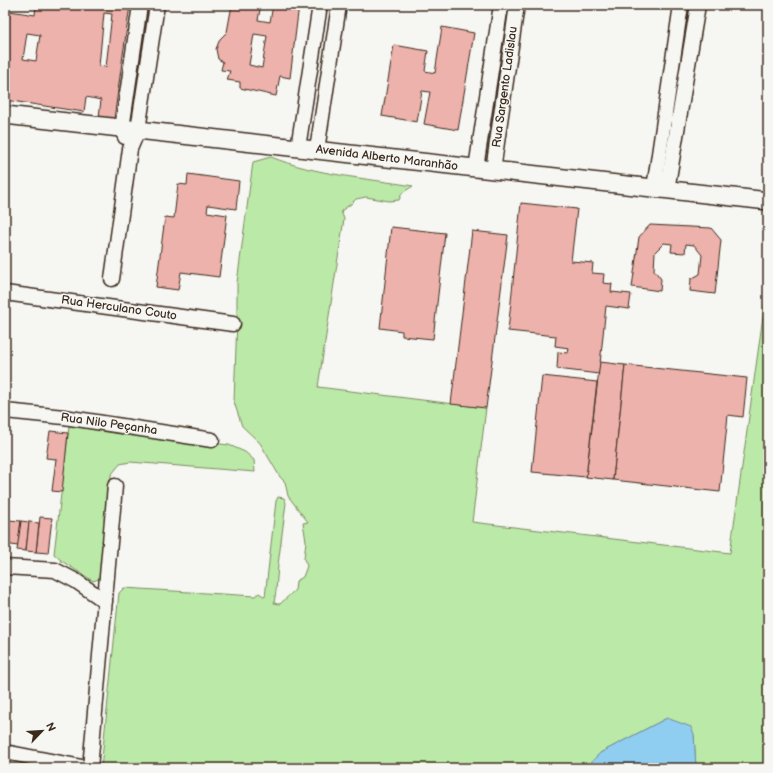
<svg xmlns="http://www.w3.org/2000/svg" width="773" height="773" font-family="'Balsamiq Sans',sans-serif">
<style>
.green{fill:#bbe9a7;stroke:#7b8a62}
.water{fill:#90cef1;stroke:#6e8c9d}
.building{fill:#edb2ab;stroke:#3b2a1e;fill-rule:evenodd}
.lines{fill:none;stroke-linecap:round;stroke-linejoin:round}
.minor-casing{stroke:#3b2a1e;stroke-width:17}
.tertiary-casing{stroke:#3b2a1e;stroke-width:20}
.minor{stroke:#f6f6f2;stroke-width:14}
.tertiary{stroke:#f6f6f2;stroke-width:17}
.labels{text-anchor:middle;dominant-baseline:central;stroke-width:3;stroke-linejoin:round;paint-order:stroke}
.street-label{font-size:12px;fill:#3b2a1e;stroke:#f6f6f2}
</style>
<rect width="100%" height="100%" fill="#f6f6f2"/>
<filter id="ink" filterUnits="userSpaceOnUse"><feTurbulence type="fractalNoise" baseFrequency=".025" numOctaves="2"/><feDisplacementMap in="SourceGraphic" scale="8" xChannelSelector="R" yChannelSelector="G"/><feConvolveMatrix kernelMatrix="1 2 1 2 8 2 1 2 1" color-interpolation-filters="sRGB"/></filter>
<g filter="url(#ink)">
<g class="green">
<path d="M271,157C316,175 365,178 413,186L402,193L399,200L389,201L366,197L356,199L351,204L341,211L344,219L318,387L486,408L472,522L730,553L768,280V768H696L694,735L667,718L600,753L586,768H101L119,593L124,588L255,596L259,593L265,597L276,501L278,497L284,498L286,503L278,565L276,591L274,603L280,604L295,590L296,581L303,577L307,566L304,559L306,541L303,523L308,522L288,496L285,482L280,477L260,443L242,426L234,402L237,319V283L253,162Z"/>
<path d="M69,426L229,445L245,452L254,460L255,472L130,462L120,464L111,475L102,578L93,581L63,562L54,554Z"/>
</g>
<path class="water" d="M667,718L691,727L694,734L696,768H586L600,753Z"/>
<g class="building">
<path d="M36,5H130L114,119L99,117L101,100L86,97L84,112L5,100V45L10,11L35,15ZM104,13L112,14L106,67L99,66ZM27,33L40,35L36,61L23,59Z"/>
<path d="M232,5H261L258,20L270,22L273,5H299L290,78L280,76L276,96L240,88V82L227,80L230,71L221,70L223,62L218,59L216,49L220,39L227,32ZM254,34L267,36L262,68L249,65Z"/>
<path d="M442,27L474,33L458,130L424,124L430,92L422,91L417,122L382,116L394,45L428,51L425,71L435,73Z"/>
<path d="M188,174L239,181L236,209L208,205L207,212L227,215L219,277L181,272L178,290L156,287L165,217L174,218L178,184L187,185Z"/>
<path d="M521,203L577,209L571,261L593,263L592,273L604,274L603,283L612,284L611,292L631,294L629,309L606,306L599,374L557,369L558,352L568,353L569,348L555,346L556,336L508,331Z"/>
<path d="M650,225L711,228L721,240L715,294L690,291L691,279L700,274L702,255L694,245L686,244L685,253L671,252L672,244L664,243L655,252L654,270L661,279L660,291L632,287L639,237Z"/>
<path d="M391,227L445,233L433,339L402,336V331L380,328Z"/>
<path d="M472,231L508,235L486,408L451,404Z"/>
<path d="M600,362L625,365L613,480L586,477Z"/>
<path d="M625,365L747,378L743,417L728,415L720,492L613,480Z"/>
<path d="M542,376L597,382L586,477L532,472Z"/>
<path d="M50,431L68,433L62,492L52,491L56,459L46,458Z"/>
<path d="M40,517L52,518L48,553L36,552Z"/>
<path d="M8,520L21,521L18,546L5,544Z"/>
<path d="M21,521L29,522L26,551L17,550Z"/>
<path d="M29,522L39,523L36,552L26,551Z"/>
</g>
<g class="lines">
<defs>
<g id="minor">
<path d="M125,137L122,129L140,5"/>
<path d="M298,148L320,5"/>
<path d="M317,150L339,5"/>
<path d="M476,168L501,5"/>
<path d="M493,170L517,5"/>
<path d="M654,188L681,5"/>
<path d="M667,190L698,5"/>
<path d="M112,279L130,149L138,130L157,5"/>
<path d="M5,293L233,324"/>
<path d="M5,411L64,417L212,440"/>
<path d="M5,567L55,570L76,581L105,601"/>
<path d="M5,752L87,768"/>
<path d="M90,768L115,486"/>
</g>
<path id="tertiary" d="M5,115L768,201"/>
</defs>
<use href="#minor" class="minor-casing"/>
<use href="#tertiary" class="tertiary-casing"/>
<use href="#minor" class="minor"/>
<use href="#tertiary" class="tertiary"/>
</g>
</g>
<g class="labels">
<g class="street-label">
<text transform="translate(505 87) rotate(-82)">Rua Sargento Ladislau</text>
<text transform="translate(387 158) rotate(7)">Avenida Alberto Maranhão</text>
<text transform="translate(119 308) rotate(8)">Rua Herculano Couto</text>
<text transform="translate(109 424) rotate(8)">Rua Nilo Peçanha</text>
</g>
</g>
<rect width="773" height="773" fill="none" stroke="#f6f6f2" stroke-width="20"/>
<rect x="10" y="10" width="753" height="753" fill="none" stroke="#3b2a1e" stroke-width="1.5" filter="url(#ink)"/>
<g transform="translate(42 731) rotate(65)" stroke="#f6f6f2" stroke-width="3" paint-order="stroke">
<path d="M0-3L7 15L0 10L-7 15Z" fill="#3b2a1e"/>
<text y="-6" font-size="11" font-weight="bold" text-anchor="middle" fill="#3b2a1e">N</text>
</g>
</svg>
